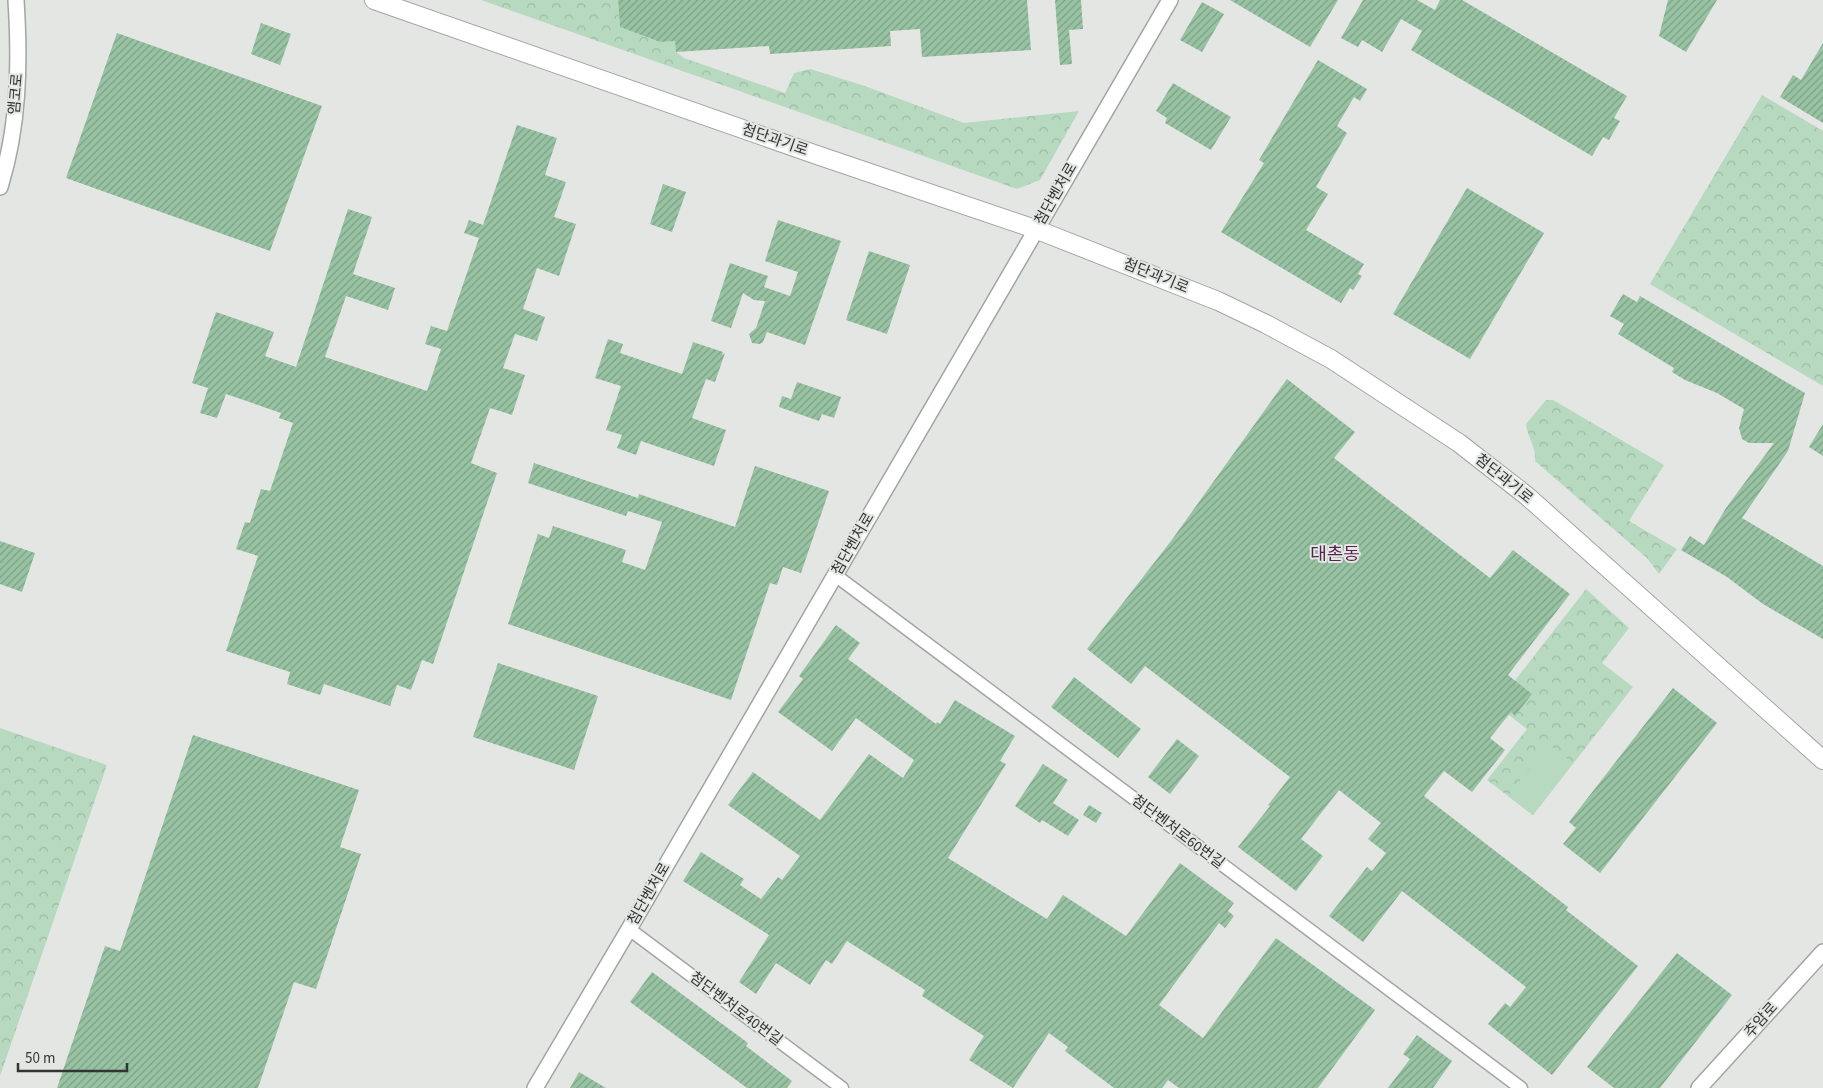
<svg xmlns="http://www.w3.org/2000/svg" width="1823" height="1088" font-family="'Source Sans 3','Noto Sans KR',sans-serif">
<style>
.park{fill:url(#park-crowns)}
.garden{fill:#b7d9bf}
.building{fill:url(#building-hatch)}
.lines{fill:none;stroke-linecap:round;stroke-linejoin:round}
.minor-casing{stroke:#a2a5a3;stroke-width:15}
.tertiary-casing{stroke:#a2a5a3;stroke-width:18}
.secondary-casing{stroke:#a2a5a3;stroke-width:20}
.minor{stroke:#fff;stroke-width:12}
.tertiary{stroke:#fff;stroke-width:15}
.secondary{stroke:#fff;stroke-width:18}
.labels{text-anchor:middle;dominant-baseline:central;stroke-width:4;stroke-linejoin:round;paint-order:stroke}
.street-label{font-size:15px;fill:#333534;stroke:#e4e6e4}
.quarter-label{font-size:18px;fill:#572351;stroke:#e4e6e4}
</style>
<defs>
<pattern id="park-crowns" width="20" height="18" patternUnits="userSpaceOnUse" patternTransform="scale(1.25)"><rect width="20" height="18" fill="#b7d9bf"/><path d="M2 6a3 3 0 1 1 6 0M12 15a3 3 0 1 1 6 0" fill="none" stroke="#9ebba5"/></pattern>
<pattern id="building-hatch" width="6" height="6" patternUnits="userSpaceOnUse" patternTransform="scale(1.25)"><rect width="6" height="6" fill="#98c3a3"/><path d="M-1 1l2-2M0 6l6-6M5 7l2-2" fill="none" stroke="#7d9f86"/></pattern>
</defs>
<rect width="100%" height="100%" fill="#e4e6e4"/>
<g class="park">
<path d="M481,0H618L620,27L660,42L675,41L676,52L684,58L785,93L794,73L810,69L865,86L964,123L1079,111L1040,180L1017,189Z"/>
<path d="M1762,95L1823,131V386L1650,284Z"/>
<path d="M1546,400H1553L1664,465L1629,521L1677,549L1659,574L1647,558L1535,461C1536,446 1528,439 1526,424Z"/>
<path d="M1586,589L1629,628L1602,663L1633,687L1533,815L1487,780L1527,729L1496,705Z"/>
<path d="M0,728L107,765L0,1076Z"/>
</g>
<path class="garden" d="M1548,744L1573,763L1533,815L1508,796Z"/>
<g class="building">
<path d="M618,0H1027L1031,50L922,57L920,29L890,31L891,46L770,54L769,46L676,52L675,41L660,42L620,27Z"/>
<path d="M1055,0H1081L1083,29L1069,30L1072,64L1060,65Z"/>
<path d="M1230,0H1338L1310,47Z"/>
<path d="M1363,0H1417L1435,10L1440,0H1462L1627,96L1614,118L1620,121L1609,140L1603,137L1592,156L1411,50L1422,31L1401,19L1382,52L1362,40L1358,47L1341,38Z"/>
<path d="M1668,0H1717L1686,52L1659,36Z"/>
<path d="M1202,2L1224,14L1202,52L1180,40Z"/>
<path d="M261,23L291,34L280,65L251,54Z"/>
<path d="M117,33L322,106L270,251L66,178Z"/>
<path d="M1823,43V123L1780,97L1793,75L1801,80Z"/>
<path d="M1318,60L1367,89L1360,101L1354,97L1337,126L1347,133L1316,187L1328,194L1306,230L1364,264L1358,274L1362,276L1353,290L1350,288L1341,303L1221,232L1264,163L1259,160Z"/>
<path d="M1173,83L1231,117L1211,150L1165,123L1167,118L1156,111Z"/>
<path d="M517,125L557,138L545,175L566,182L554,217L576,224L559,276L537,268L523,309L545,317L537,341L515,334L503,368L525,375L512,415L490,408L471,463L497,473L433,664L422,660L411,690L397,685L390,706L324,684L320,695L287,684L290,672L226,651L258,556L236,549L245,522L250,523L261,489L270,491L293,423L279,418L281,413L226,394L217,418L200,413L208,388L192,383L216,312L274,332L265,356L296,367L348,209L372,217L353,274L395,288L388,310L346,296L325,357L427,391L441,349L425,344L431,326L447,331L479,238L464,233L469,220L483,225Z"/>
<path d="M663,184L686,192L672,232L650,224Z"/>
<path d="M1467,188L1544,233L1470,359L1393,314Z"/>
<path d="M778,220L841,241L805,345L767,332L763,342L760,344L752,343L749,334L756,328L765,301L754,300L743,293L731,328L711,321L730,263L768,276L764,287L790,296L798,272L765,261Z"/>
<path d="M869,251L910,265L887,334L846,320Z"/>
<path d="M1623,294L1637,302L1640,296L1805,393L1788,451L1742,518L1823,566V639L1763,604L1727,577L1681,550L1690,536L1704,545L1726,508L1774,443H1749L1742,439L1739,428L1744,409L1717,393L1685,380L1672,372L1674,368L1618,334L1624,324L1610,316Z"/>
<path d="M608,339L623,344L620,353L682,374L693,342L723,352L722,355L725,353L715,382L706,379L692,418L726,430L714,466L641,441L636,455L617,448L622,435L606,430L621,386L595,378Z"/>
<path d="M1287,379L1355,432L1334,458L1490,578L1513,550L1570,594L1508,675L1532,694L1515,716L1511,712L1490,738L1505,750L1472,792L1444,771L1424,796L1568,907L1566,910L1638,966L1552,1075L1488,1024L1505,1003L1510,1007L1526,987L1402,891L1363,942L1329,916L1367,867L1372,871L1386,853L1368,839L1381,823L1339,790L1301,839L1323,856L1296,891L1238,847L1270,806L1268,805L1290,777L1145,666L1131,684L1087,649L1171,541Z"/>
<path d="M797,382L841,397L834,418L822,414L819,421L779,407L782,396L791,399Z"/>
<path d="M1823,424V456L1809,447Z"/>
<path d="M534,463L638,498L639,494L735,527L755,466L829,491L801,573L783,567L777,585L770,583L731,700L508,624L538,534L549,538L553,526L626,550L622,562L645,570L662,522L628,511L626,516L528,483Z"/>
<path d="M0,541L35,553L22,592L0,584Z"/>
<path d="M836,625L860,643L848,659L936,724L937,722L940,724L955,700L1015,736L1000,761L1006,764L948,858L1047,919L1063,895L1126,936L1180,863L1234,903L1228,911L1234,916L1225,928L1219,923L1159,1005L1203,1038L1276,938L1375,1010L1318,1088H1179L1168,1080L1162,1088H1114L1065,1051L1068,1047L1049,1033L1013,1088L969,1060L984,1036L922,996L925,990L847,941L832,964L826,960L810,985L776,963L756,994L739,982L769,935L683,881L701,852L744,879L740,885L761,899L778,877L782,880L800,856L728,805L753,772L820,820L869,754L903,778L914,760L856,718L832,751L778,712L803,679L799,676Z"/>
<path d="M498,663L598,696L574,770L473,737Z"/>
<path d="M1074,677L1141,729L1118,758L1051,707Z"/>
<path d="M1673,688L1717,723L1600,873L1563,844L1576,828L1569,822Z"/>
<path d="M193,735L359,790L340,847L361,854L316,989L294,982L258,1088H57L105,946L120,951Z"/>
<path d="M1177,739L1199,756L1170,794L1148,777Z"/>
<path d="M1043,764L1068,780L1053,803L1079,820L1068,836L1042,820L1040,823L1015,806Z"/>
<path d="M1089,805L1102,813L1096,823L1083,815Z"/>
<path d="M1677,953L1732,995L1660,1088H1614L1587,1067Z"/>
<path d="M652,972L748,1043L746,1046L792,1081L787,1088H747L630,1002Z"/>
<path d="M1417,1035L1452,1061L1433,1088H1388L1410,1059L1403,1054Z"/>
<path d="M579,1072L606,1088H570Z"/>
</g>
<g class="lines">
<defs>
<g id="minor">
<path d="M835,575L1521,1088"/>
<path d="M629,929L842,1088"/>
</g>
<g id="tertiary">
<path d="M0,187C19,126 20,63 16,0"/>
<path d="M535,1088L629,929L1170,0"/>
<path d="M1699,1088L1823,952"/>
</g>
<path id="secondary" d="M374,0L814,154L1035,229L1218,301L1266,324L1331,359L1459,443L1527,496L1823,760"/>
</defs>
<use href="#minor" class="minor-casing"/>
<use href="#tertiary" class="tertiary-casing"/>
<use href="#secondary" class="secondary-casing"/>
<use href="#minor" class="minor"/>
<use href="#tertiary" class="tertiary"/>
<use href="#secondary" class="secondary"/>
</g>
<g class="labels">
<g class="street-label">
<text transform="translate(16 94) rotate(-85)">앰코로</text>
<text transform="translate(775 140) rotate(19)">첨단과기로</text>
<text transform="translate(1056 194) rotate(-60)">첨단벤처로</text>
<text transform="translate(1156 276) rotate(22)">첨단과기로</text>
<text transform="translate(1504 479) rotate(39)">첨단과기로</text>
<text transform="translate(853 544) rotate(-60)">첨단벤처로</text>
<text transform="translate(1178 832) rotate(37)">첨단벤처로60번길</text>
<text transform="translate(649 894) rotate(-60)">첨단벤처로</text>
<text transform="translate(736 1009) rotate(37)">첨단벤처로40번길</text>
<text transform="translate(1761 1020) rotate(-48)">추암로</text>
</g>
<g class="quarter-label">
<text x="1335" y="554">대촌동</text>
</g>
</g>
<path d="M18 1063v8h109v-8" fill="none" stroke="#333534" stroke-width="2.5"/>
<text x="25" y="1063" font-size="15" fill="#333534" stroke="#e4e6e4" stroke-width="4" paint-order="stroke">50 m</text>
</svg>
